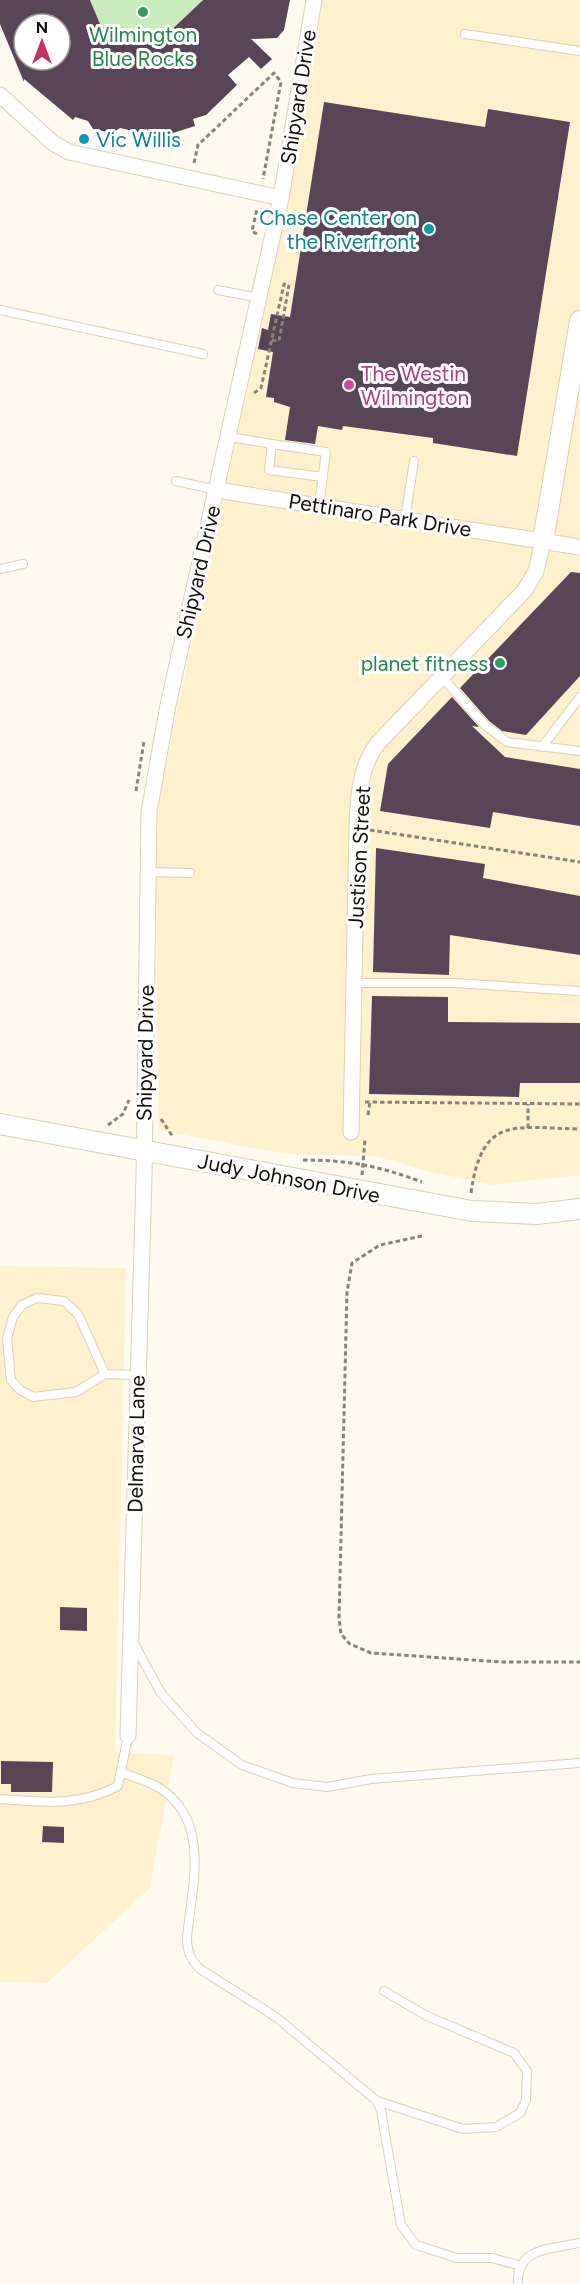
<svg xmlns="http://www.w3.org/2000/svg" width="580" height="2284" font-family="Figtree,sans-serif">
<style>
.built{fill:#fff1ce}
.green{fill:#c9ecbc}
.building{fill:#584658;fill-rule:evenodd}
.lines{fill:none;stroke-linecap:round;stroke-linejoin:round}
.service-casing{stroke:#dcd1b6;stroke-width:10}
.minor-casing{stroke:#dcd1b6;stroke-width:17}
.tertiary-casing{stroke:#dcd1b6;stroke-width:22}
.path{stroke:#87847a;stroke-width:3;stroke-dasharray:4.5 3;stroke-linecap:butt}
.service{stroke:#fff;stroke-width:8}
.minor{stroke:#fff;stroke-width:15}
.tertiary{stroke:#fff;stroke-width:20}
.leisure-dot{fill:#2e9e5b;stroke:#fff;stroke-width:2}
.culture-dot{fill:#0f9aa8;stroke:#fff;stroke-width:2}
.hotel-dot{fill:#d1479c;stroke:#fff;stroke-width:2}
.labels{text-anchor:middle;dominant-baseline:central;stroke-width:6;stroke-linejoin:round;paint-order:stroke}
.leisure-label{font-size:21px;fill:#27864d;stroke:#fff}
.street-label{font-size:21px;fill:#110e05;stroke:#fff}
.culture-label{font-size:21px;fill:#0d838f;stroke:#fff;text-anchor:start}
.hotel-label{font-size:21px;fill:#b23c85;stroke:#fff;text-anchor:start}
</style>
<rect width="100%" height="100%" fill="#fefaef"/>
<g class="built">
<path d="M323,0H580V1175L493,1185L426,1171L375,1156L285,1154L159,1130L156,888L159,795L285,216Z"/>
<path d="M0,1266L126,1268L115,1752L174,1755L150,1888L47,1983L0,1982Z"/>
</g>
<path class="green" d="M90,0H203L164,37L141,45L118,40L100,24Z"/>
<g class="building">
<path d="M0,0H90L100,24L118,40L141,45L164,37L203,0H290L284,30L277,38L251,39L272,59L261,69L249,57L228,75L237,85L206,115L193,119L195,126L151,140L147,129L138,132L120,128L112,133L93,129L88,121L75,117L73,120L24,79V82L0,24ZM24,24H60V60H24Z"/>
<path d="M324,102L485,127L488,109L570,122L517,456L433,443V438L343,426L342,430L318,426L315,444L285,440L290,407L274,402V398L266,397L273,352L258,349L262,328L268,330L271,314L290,317Z"/>
<path d="M571,572L580,573V676L526,735L502,731L489,721L460,688Z"/>
<path d="M452,697L479,727L472,726L505,757L580,769V826L493,812L490,828L380,811L388,764Z"/>
<path d="M376,848L485,864L483,878L580,896V955L450,935L449,975L373,972Z"/>
<path d="M372,996L448,997V1022L580,1023V1083H520L519,1097L369,1094Z"/>
<path d="M60,1607L87,1608V1631L60,1630Z"/>
<path d="M1,1761L53,1762L52,1792H11V1784H1Z"/>
<path d="M43,1826L64,1827V1843L42,1842Z"/>
</g>
<g class="lines">
<defs>
<g id="service">
<path d="M465,34L580,51"/>
<path d="M218,290L260,298"/>
<path d="M0,310L203,354"/>
<path d="M230,437L272,444"/>
<path d="M176,481L217,490"/>
<path d="M319,505L326,452L272,444L269,470L323,477"/>
<path d="M405,519L414,461"/>
<path d="M0,569L23,564"/>
<path d="M442,677L485,725L507,742L580,751"/>
<path d="M542,747L580,697"/>
<path d="M147,872L190,873"/>
<path d="M355,983H456L578,991"/>
<path d="M105,1374L76,1392L33,1397L20,1390L11,1380L7,1338L13,1317L22,1305L37,1298L64,1301L78,1314L105,1374L137,1375"/>
<path d="M133,1642L161,1693L197,1733L242,1765L293,1783L327,1787L371,1779L580,1763"/>
<path d="M122,1773C135,1777 150,1782 161,1789C211,1822 192,1887 187,1937C187,1951 190,1959 200,1969L276,2017L377,2101L381,2111L401,2225L416,2245L457,2258H492L521,2266"/>
<path d="M0,1799C43,1802 79,1807 118,1786L128,1736"/>
<path d="M377,2101L463,2129L496,2127L520,2113L526,2100L527,2071L514,2053L427,2016L384,1991"/>
<path d="M518,2284C516,2247 552,2249 580,2243"/>
</g>
<g id="minor">
<path d="M0,95L53,143L69,152L281,198"/>
<path d="M217,490L580,547"/>
<path d="M351,1132L357,828C358,798 359,766 379,742L525,590L536,571L543,541"/>
<path d="M128,1736L144,1176L149,812L168,705L281,198L314,0"/>
</g>
<g id="tertiary">
<path d="M543,541L580,321"/>
<path d="M0,1124L472,1211L537,1214L580,1209"/>
</g>
</defs>
<use href="#service" class="service-casing"/>
<use href="#minor" class="minor-casing"/>
<use href="#tertiary" class="tertiary-casing"/>
<g class="path">
<path d="M194,163L198,145L274,73L281,82L263,179"/>
<path d="M257,234L252,231L257,209"/>
<path d="M272,340L279,341L289,285"/>
<path d="M254,393L261,388L284,284L289,285"/>
<path d="M136,791L144,741"/>
<path d="M370,830L580,862"/>
<path d="M365,1102L580,1104"/>
<path d="M368,1115L370,1102"/>
<path d="M161,1119L173,1137"/>
<path d="M108,1125L123,1114L129,1100"/>
<path d="M528,1128V1104"/>
<path d="M303,1160C349,1160 379,1166 422,1182"/>
<path d="M362,1175L365,1139"/>
<path d="M471,1193C482,1114 515,1128 580,1129"/>
<path d="M422,1236L380,1245L352,1263L347,1292L339,1618L341,1634L350,1644L371,1653L502,1662H580"/>
</g>
<use href="#service" class="service"/>
<use href="#minor" class="minor"/>
<use href="#tertiary" class="tertiary"/>
</g>
<g class="leisure-dot">
<circle cx="143" cy="12" r="6"/>
<circle cx="500" cy="663" r="6"/>
</g>
<g class="culture-dot">
<circle cx="84" cy="139" r="6"/>
<circle cx="429" cy="229" r="6"/>
</g>
<circle class="hotel-dot" cx="349" cy="385" r="6"/>
<g class="labels">
<g class="leisure-label">
<text x="143" y="34">Wilmington<tspan x="143" dy="24">Blue Rocks</tspan></text>
<text x="488" y="663" text-anchor="end">planet fitness</text>
</g>
<g class="street-label">
<text transform="translate(298 97) rotate(-81)">Shipyard Drive</text>
<text transform="translate(380 515) rotate(9)">Pettinaro Park Drive</text>
<text transform="translate(198 572) rotate(-77)">Shipyard Drive</text>
<text transform="translate(359 857) rotate(-87)">Justison Street</text>
<text transform="translate(145 1053) rotate(-89)">Shipyard Drive</text>
<text transform="translate(289 1178) rotate(11)">Judy Johnson Drive</text>
<text transform="translate(136 1444) rotate(-89)">Delmarva Lane</text>
</g>
<g class="culture-label">
<text x="96" y="139">Vic Willis</text>
<text x="417" y="217" text-anchor="end">Chase Center on<tspan x="417" dy="24">the Riverfront</tspan></text>
</g>
<g class="hotel-label">
<text x="361" y="373">The Westin<tspan x="361" dy="24">Wilmington</tspan></text>
</g>
</g>
<g transform="translate(42 42)"><circle r="28" fill="#ffffff" stroke="#a09f9b" stroke-width="1.5"/>
<path d="M0-4.5L10 22L0 15L-10 22Z" fill="#c23462"/>
<text y="-9" font-size="16" font-weight="bold" text-anchor="middle" fill="#110e05">N</text>
</g>
</svg>
